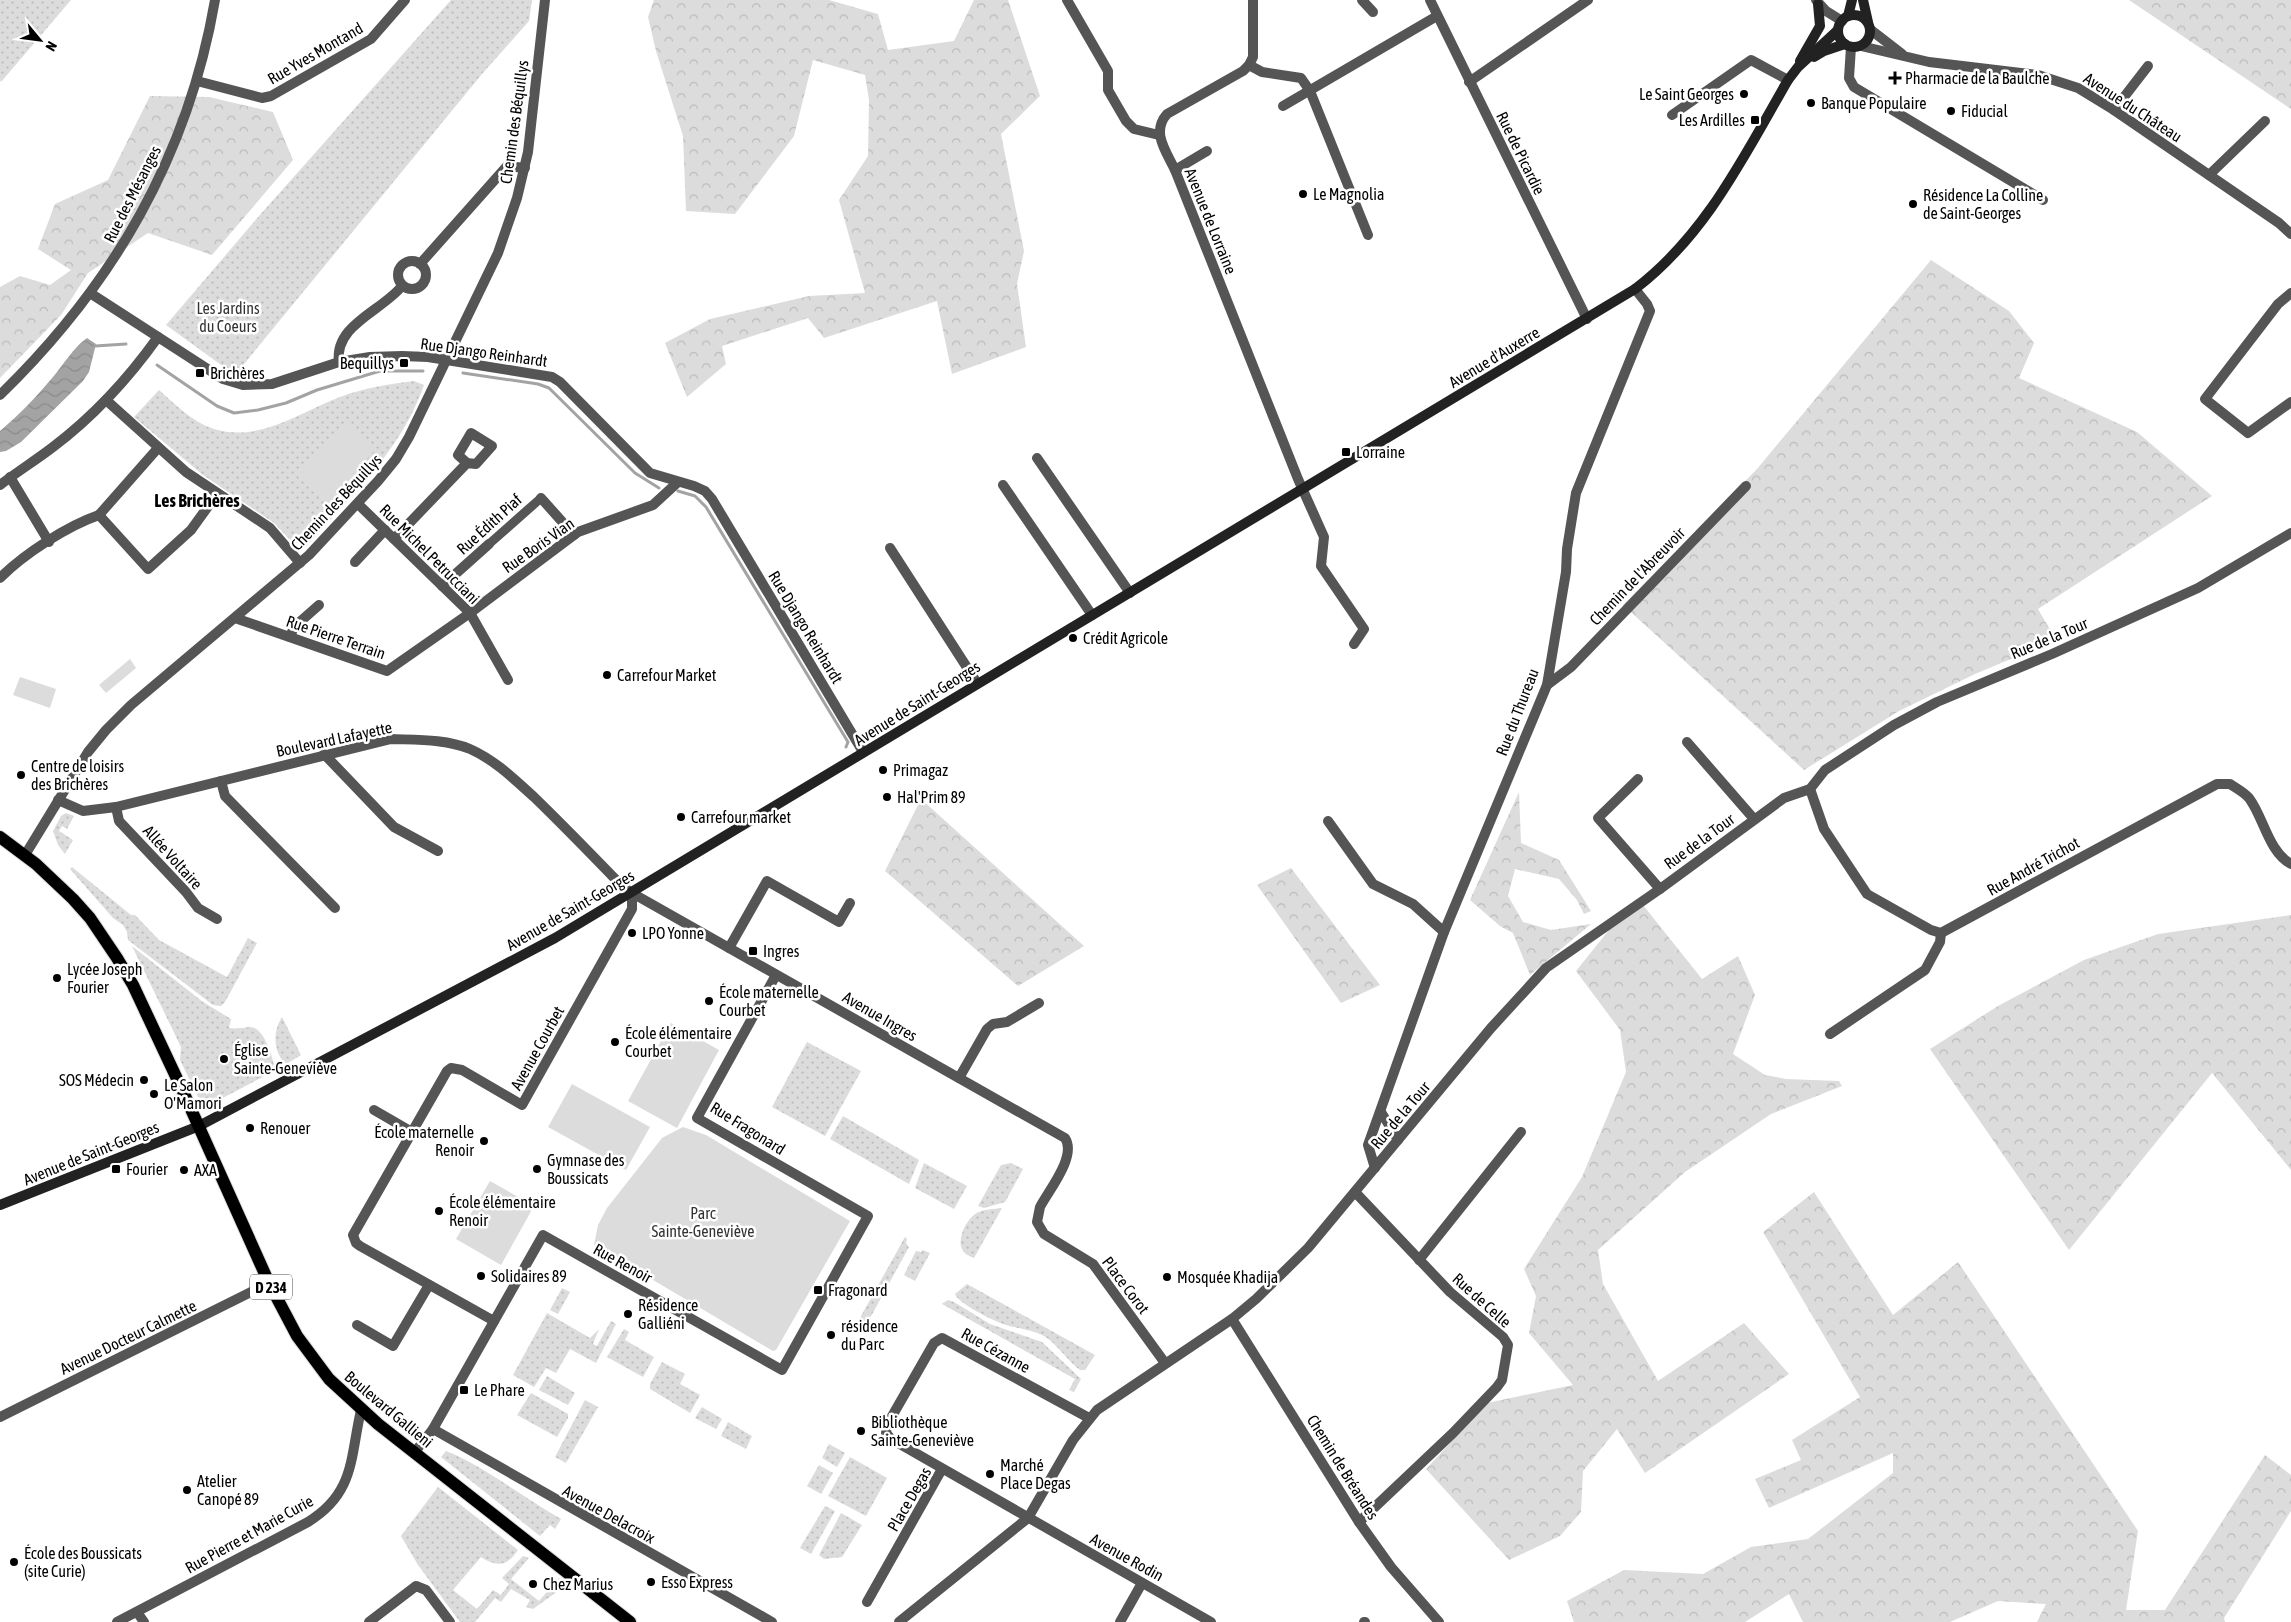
<svg xmlns="http://www.w3.org/2000/svg" width="2291" height="1622" font-family="'Asap Condensed',sans-serif">
<style>
.grass{fill:url(#grass-dots)}
.forest{fill:url(#forest-crowns)}
.park{fill:#dcdcdc}
.water{fill:url(#water-waves)}
.lines{fill:none;stroke-linecap:round;stroke-linejoin:round}
.stream{stroke:#a3a3a3;stroke-width:3}
.primary-casing{stroke:#dbdbdb;stroke-width:14}
.pedestrian{stroke:#555;stroke-width:9}
.minor{stroke:#555;stroke-width:10}
.tertiary{stroke:#555;stroke-width:10}
.secondary{stroke:#222;stroke-width:10}
.primary{stroke:#000;stroke-width:12}
.poi-dot{fill:#000;stroke:#fff;stroke-width:2}
.labels{text-anchor:middle;dominant-baseline:central;stroke-width:5;stroke-linejoin:round;paint-order:stroke}
.shield{fill:#fff;stroke:#4c4c4c;stroke-width:1}
.shield-label{font-size:15px;font-weight:bold;fill:#000}
.street-label{font-size:16px;fill:#000;stroke:#fff}
.poi-label{font-size:16px;fill:#000;stroke:#fff;text-anchor:start}
.park-label{font-size:16px;fill:#333;stroke:#fff}
.neighbourhood-label{font-size:18px;font-weight:bold;fill:#000;stroke:#fff}
</style>
<defs>
<pattern id="grass-dots" width="8" height="8" patternUnits="userSpaceOnUse" patternTransform="scale(1.25)"><rect width="8" height="8" fill="#dcdcdc"/><path d="M2 2h.1M6 6h.1" fill="none" stroke="#bbb" stroke-width="1.8" stroke-linecap="round"/></pattern>
<pattern id="forest-crowns" width="20" height="18" patternUnits="userSpaceOnUse" patternTransform="scale(1.25)"><rect width="20" height="18" fill="#dcdcdc"/><path d="M2 6a3 3 0 1 1 6 0M12 15a3 3 0 1 1 6 0" fill="none" stroke="#bbb"/></pattern>
<pattern id="water-waves" width="16" height="10" patternUnits="userSpaceOnUse" patternTransform="scale(1.25)"><rect width="16" height="10" fill="#a3a3a3"/><path d="M0 5q4-4 8 0t8 0" fill="none" stroke="#8b8b8b"/></pattern>
</defs>
<rect width="100%" height="100%" fill="#fff"/>
<g class="grass">
<path d="M0,0H71L1,82L0,80Z"/>
<path d="M451,0H532L529,21L482,74L235,375L166,325L259,216Z"/>
<path d="M414,381L424,385C401,451 351,496 306,547L299,542L294,544L274,523L203,475L134,417L159,390C176,405 192,422 214,429C259,443 300,412 340,397C364,388 389,384 414,381Z"/>
<path d="M66,813L74,816L67,829L62,826L59,831L73,840L65,854L58,845L53,831L61,816Z"/>
<path d="M72,867L131,915H135L159,940L227,977L248,938L257,943L225,1002L221,1006L213,1005L128,940L127,932L123,925L113,918L70,869Z"/>
<path d="M132,946L203,1002L231,1019L229,1028C237,1029 243,1028 249,1027C265,1026 272,1059 276,1070L217,1101L213,1102L198,1097L180,1060L181,1047Z"/>
<path d="M282,1017L301,1055L288,1063H284C273,1049 273,1031 282,1017Z"/>
<path d="M807,1042L861,1071L825,1136L772,1107Z"/>
<path d="M843,1116L919,1160L909,1184L830,1139Z"/>
<path d="M924,1163L967,1186L954,1209L915,1188Z"/>
<path d="M1011,1163L1023,1169L1005,1202L984,1208L978,1206L1001,1165Z"/>
<path d="M1002,1208L974,1258C969,1256 964,1254 962,1249C957,1238 967,1217 979,1212C985,1209 995,1209 1002,1208Z"/>
<path d="M905,1237L907,1239L906,1243L909,1247L864,1329L856,1325Z"/>
<path d="M923,1250L930,1253L915,1281L904,1275L916,1251L921,1252Z"/>
<path d="M967,1284L1095,1355L1085,1370H1080C1068,1361 1059,1347 1047,1338C1034,1329 1017,1329 1003,1324C992,1320 959,1304 955,1294Z"/>
<path d="M562,1288L570,1292L558,1314L550,1310Z"/>
<path d="M948,1300L954,1302L990,1324L1042,1342L1081,1379L1074,1392L1069,1390L1075,1379L942,1304Z"/>
<path d="M547,1313L590,1338L599,1329L593,1344L597,1346L611,1321L616,1324L596,1363L570,1349L556,1373L546,1368L534,1387L513,1375Z"/>
<path d="M624,1329L629,1332L625,1340L654,1357L643,1377L607,1357Z"/>
<path d="M662,1362L685,1374L680,1384L700,1395L690,1413L650,1389V1384Z"/>
<path d="M547,1376L575,1393L568,1405L539,1390Z"/>
<path d="M531,1393L568,1414V1418L557,1437L517,1415Z"/>
<path d="M585,1400L598,1407L566,1463L555,1457Z"/>
<path d="M702,1407L722,1419L716,1429L695,1418Z"/>
<path d="M728,1422L752,1436L746,1449L721,1436Z"/>
<path d="M829,1444L845,1453L837,1467L822,1458Z"/>
<path d="M446,1451C484,1466 524,1498 561,1519L555,1529L550,1525L540,1536L441,1457Z"/>
<path d="M850,1457L887,1478L866,1516L828,1496Z"/>
<path d="M819,1465L833,1473L821,1494L807,1486Z"/>
<path d="M438,1487L518,1550C507,1567 496,1567 481,1557L453,1590L477,1609L493,1590L501,1595L509,1584L502,1578L523,1556L529,1558L511,1579L539,1601L559,1578L565,1586L533,1609L526,1607L530,1600L511,1589L501,1602L495,1598L475,1622H460L418,1565L401,1536Z"/>
<path d="M825,1506L835,1511L811,1554L800,1548Z"/>
<path d="M841,1513L862,1525L842,1557L824,1559L819,1555Z"/>
</g>
<g class="forest">
<path d="M654,0H829L878,14L888,50L954,41L974,0H1008L1040,96L1001,134L1024,251L1017,284L1026,347L952,374L937,301L824,338L808,318L722,346L726,364L687,397L665,343L710,319L809,296L865,293L839,200L868,156L869,100L865,75L813,60L794,136L735,214L686,211L683,136L656,51L648,17Z"/>
<path d="M2129,0H2291V109Z"/>
<path d="M150,96L209,97L273,112L293,160L212,255L148,233L88,273L61,315L0,378V287L20,276L50,285L71,270L38,249L55,204L108,180Z"/>
<path d="M1931,260L2009,311L2034,343L2019,378L2137,432L2212,496L2038,609L2056,640L1975,674L1899,711L1804,770L1623,605L1757,469Z"/>
<path d="M1519,792L1521,843L1559,860L1591,911L1584,914L1577,900L1559,879L1515,869L1508,896L1523,922L1551,930L1591,924L1530,975L1513,933L1500,926L1470,900Z"/>
<path d="M921,799L1084,946L1018,986L885,871Z"/>
<path d="M1291,868L1380,985L1341,1003L1257,885Z"/>
<path d="M1643,905L1702,979L1738,956L1755,995L1733,1054L1765,1075L1786,1079L1839,1081L1842,1086L1771,1114L1685,1172L1598,1250L1603,1284L1658,1381L1744,1323L1789,1374L1645,1473L1617,1429L1583,1471L1581,1512L1560,1536L1509,1560L1426,1469L1487,1403L1573,1385L1529,1333L1536,1296L1524,1269L1582,1177L1626,1072L1620,1030L1576,971L1613,925Z"/>
<path d="M2291,915V1170L2212,1073L2069,1250L1930,1049L1998,1006L2084,960L2158,934Z"/>
<path d="M1814,1192L1893,1315L1958,1262L2138,1531L2126,1610H2165L2265,1455L2291,1475V1511L2224,1618L2225,1622H2037L2046,1604L1998,1601L1950,1622H1803L1789,1594L1745,1622H1574L1567,1601L1624,1570L1703,1574L1751,1547L1808,1539L1893,1473V1453L1769,1508L1755,1479L1801,1460L1792,1440L1860,1397L1763,1232Z"/>
</g>
<g class="park">
<path d="M347,422L376,449L326,503L298,476Z"/>
<path d="M130,659L136,668L106,693L99,685Z"/>
<path d="M20,677L56,689L50,708L13,695Z"/>
<path d="M671,1023L719,1050L677,1128L628,1101Z"/>
<path d="M572,1084L650,1127L626,1170L548,1127Z"/>
<path d="M683,1127L706,1135L850,1221L776,1350L773,1351L594,1245L598,1225L607,1208L662,1138Z"/>
<path d="M490,1181L534,1206L501,1265L456,1239Z"/>
</g>
<path class="water" d="M87,338L96,344L89,372L83,381L21,442L6,451L0,452V431C19,415 37,396 53,377C64,364 73,348 87,338Z"/>
<g class="lines">
<g class="stream">
<path d="M95,346L126,344"/>
<path d="M157,365L217,406L234,413L258,410L286,403L317,390L380,371H423"/>
<path d="M463,373L538,384L549,388L635,473L659,488"/>
<path d="M678,491L695,496L706,507L848,742L846,747"/>
</g>
<defs>
<path id="primary" d="M0,837L36,864L73,899L90,918L117,958L133,985L186,1098L269,1283L297,1336L329,1379L378,1424L630,1622"/>
</defs>
<use href="#primary" class="primary-casing"/>
<path class="pedestrian" d="M489,544L541,498"/>
<g class="minor">
<path d="M1067,0L1108,71V90L1126,121L1134,129L1159,135"/>
<path d="M1253,0V57L1249,65L1243,71L1167,114C1151,132 1166,151 1175,170L1298,479L1324,537L1321,566L1364,629L1354,644"/>
<path d="M1362,0L1373,12"/>
<path d="M1430,0L1587,319"/>
<path d="M1816,0L1826,11L1842,21"/>
<path d="M1851,47L1849,78L1854,87L2043,200"/>
<path d="M1249,65L1262,72L1301,78L1310,91L1368,235"/>
<path d="M197,81L262,98L271,96L371,39L405,0"/>
<path d="M1469,82L1588,0"/>
<path d="M1283,106L1437,16"/>
<path d="M2114,110L2148,66"/>
<path d="M1672,115L1751,60L1788,80"/>
<path d="M1175,170L1207,151"/>
<path d="M2209,175L2265,121"/>
<circle cx="412" cy="275" r="14"/>
<path d="M420,264L507,166L525,168"/>
<path d="M90,293L223,379L243,385L272,384L339,362L370,357L402,356L428,357L552,377L560,382L650,473L694,486L705,491L712,499L863,752"/>
<path d="M2291,293L2278,304L2205,399L2248,433L2291,402"/>
<path d="M339,362C334,325 382,311 402,286"/>
<path d="M0,395C113,285 188,157 215,0"/>
<path d="M106,400L186,472L270,528L300,563"/>
<path d="M1037,458L1130,593"/>
<path d="M10,477L49,542"/>
<path d="M0,485C17,472 36,460 53,447C94,416 128,379 158,337"/>
<path d="M1003,485L1092,615"/>
<path d="M541,498L574,535"/>
<path d="M358,504L470,613L508,680"/>
<path d="M99,515L148,569L191,530L217,494"/>
<path d="M99,515L158,448"/>
<path d="M394,539L467,463L476,464L492,446L471,433L458,455L467,463"/>
<path d="M890,548L977,683"/>
<path d="M355,562L385,530"/>
<path d="M0,578C24,554 67,526 99,515"/>
<path d="M442,586L489,544"/>
<path d="M235,618L387,671L470,613L578,532L653,505L678,482"/>
<path d="M290,637L294,627L319,605"/>
<path d="M1547,685L1571,667L1746,486"/>
<path d="M1687,742L1754,819"/>
<path d="M324,754L394,827L438,851"/>
<path d="M1638,779L1598,818L1660,889"/>
<path d="M221,781L225,796L335,908"/>
<path d="M1810,789L1824,829L1867,894L1931,930L1941,933L2217,784H2230C2236,788 2244,792 2249,798C2264,818 2268,851 2291,864"/>
<path d="M58,800L83,811L116,807L391,739C417,740 446,739 470,749C495,760 514,779 534,797C564,826 593,856 622,886L632,893L1065,1138C1077,1156 1049,1190 1040,1207L1037,1222L1044,1234L1093,1264L1165,1363"/>
<path d="M116,807L119,821L186,892L198,908L217,919"/>
<path d="M1328,821L1373,884L1413,904L1444,932"/>
<path d="M25,855L88,752L106,730L131,705L309,555L378,481L396,459L409,437L498,253L517,198L528,152L545,0"/>
<path d="M729,948L767,881L839,922L850,903"/>
<path d="M1830,1034L1925,970L1940,942L1941,933"/>
<path d="M959,1078L987,1029L993,1024L1007,1022L1039,1003"/>
<path d="M374,1110L412,1132"/>
<path d="M1381,1112L1398,1140"/>
<path d="M1375,1168L1368,1145L1444,932L1547,685L1566,572L1567,549L1576,493L1650,311L1647,304L1635,289"/>
<path d="M1355,1192L1450,1292L1503,1337L1508,1345L1502,1380L1497,1387L1453,1433L1359,1522"/>
<path d="M1419,1260L1521,1132"/>
<path d="M1232,1319L1359,1522L1391,1567L1439,1622"/>
<path d="M494,1321L360,1246L356,1243L353,1235L447,1071L451,1068L462,1070L522,1105L632,909V893"/>
<path d="M357,1325L393,1346L429,1285"/>
<path d="M0,1417L269,1283"/>
<path d="M1089,1418L942,1338L934,1343L887,1425L886,1433L891,1439L1211,1622"/>
<path d="M433,1429L772,1622"/>
<path d="M414,1453L433,1429L543,1235L782,1370L868,1216L697,1118L776,975"/>
<path d="M867,1602L942,1469"/>
<path d="M137,1612L144,1622"/>
<path d="M117,1622L308,1522C355,1493 350,1458 361,1410"/>
<path d="M369,1622L416,1586L426,1590L450,1622"/>
<path d="M1120,1622L1142,1583"/>
<path d="M1364,1622H1365"/>
</g>
<g class="tertiary">
<path d="M1871,30L1902,54"/>
<path d="M1861,46L1929,62L2038,75L2078,88L2114,110L2279,223L2291,234"/>
<path d="M899,1622L1028,1518L1073,1440L1097,1410L1232,1319L1256,1299L1308,1248L1491,1028L1546,968L1660,889L1784,798L1810,789L1825,770L1894,725L1937,702L2052,654L2198,588L2291,533"/>
</g>
<g class="secondary">
<path d="M1863,0L1868,22"/>
<circle cx="1854" cy="31" r="16"/>
<path d="M1848,16L1852,0"/>
<path d="M1814,57L1824,51L1845,44"/>
<path d="M1800,61L1820,26L1818,4"/>
<path d="M0,1205L199,1126L555,938L1635,289C1706,235 1744,156 1788,80L1798,67L1838,30"/>
</g>
<use href="#primary" class="primary"/>
</g>
<g class="poi-dot">
<path d="M1892.5 70.5h5v5h5v5h-5v5h-5v-5h-5v-5h5z"/>
<circle cx="1744" cy="94" r="5"/>
<circle cx="1811" cy="103" r="5"/>
<circle cx="1951" cy="111" r="5"/>
<rect x="1750" y="115" width="10" height="10" rx="2.5"/>
<circle cx="1303" cy="194" r="5"/>
<circle cx="1913" cy="204" r="5"/>
<rect x="399" y="358" width="10" height="10" rx="2.5"/>
<rect x="195" y="368" width="10" height="10" rx="2.5"/>
<rect x="1341" y="447" width="10" height="10" rx="2.5"/>
<circle cx="1073" cy="638" r="5"/>
<circle cx="607" cy="675" r="5"/>
<circle cx="883" cy="770" r="5"/>
<circle cx="21" cy="775" r="5"/>
<circle cx="887" cy="797" r="5"/>
<circle cx="681" cy="817" r="5"/>
<circle cx="632" cy="933" r="5"/>
<rect x="748" y="946" width="10" height="10" rx="2.5"/>
<circle cx="57" cy="978" r="5"/>
<circle cx="709" cy="1001" r="5"/>
<circle cx="615" cy="1042" r="5"/>
<circle cx="224" cy="1059" r="5"/>
<circle cx="144" cy="1080" r="5"/>
<circle cx="154" cy="1094" r="5"/>
<circle cx="250" cy="1128" r="5"/>
<circle cx="484" cy="1141" r="5"/>
<rect x="111" y="1164" width="10" height="10" rx="2.5"/>
<circle cx="537" cy="1169" r="5"/>
<circle cx="184" cy="1170" r="5"/>
<circle cx="439" cy="1211" r="5"/>
<circle cx="481" cy="1276" r="5"/>
<circle cx="1167" cy="1277" r="5"/>
<rect x="813" y="1285" width="10" height="10" rx="2.5"/>
<circle cx="628" cy="1314" r="5"/>
<circle cx="831" cy="1335" r="5"/>
<rect x="459" y="1385" width="10" height="10" rx="2.5"/>
<circle cx="861" cy="1431" r="5"/>
<circle cx="990" cy="1474" r="5"/>
<circle cx="187" cy="1490" r="5"/>
<circle cx="14" cy="1562" r="5"/>
<circle cx="651" cy="1582" r="5"/>
<circle cx="533" cy="1584" r="5"/>
</g>
<g class="labels">
<rect class="shield" x="250" y="1274.5" width="42" height="25" rx="4"/>
<g class="shield-label">
<text x="271" y="1287">D 234</text>
</g>
<g class="street-label">
<text transform="translate(315 53) rotate(-30)">Rue Yves Montand</text>
<text transform="translate(2133 107) rotate(33)">Avenue du Château</text>
<text transform="translate(514 122) rotate(-82)">Chemin des Béquillys</text>
<text transform="translate(1521 153) rotate(64)">Rue de Picardie</text>
<text transform="translate(132 194) rotate(-63)">Rue des Mésanges</text>
<text transform="translate(1211 221) rotate(68)">Avenue de Lorraine</text>
<text transform="translate(484 352) rotate(8)">Rue Django Reinhardt</text>
<text transform="translate(1494 357) rotate(-31)">Avenue d'Auxerre</text>
<text transform="translate(336 502) rotate(-47)">Chemin des Béquillys</text>
<text transform="translate(489 524) rotate(-42)">Rue Édith Piaf</text>
<text transform="translate(538 545) rotate(-35)">Rue Boris Vian</text>
<text transform="translate(430 554) rotate(45)">Rue Michel Petrucciani</text>
<text transform="translate(1637 576) rotate(-46)">Chemin de l'Abreuvoir</text>
<text transform="translate(806 627) rotate(59)">Rue Django Reinhardt</text>
<text transform="translate(336 637) rotate(19)">Rue Pierre Terrain</text>
<text transform="translate(2049 638) rotate(-23)">Rue de la Tour</text>
<text transform="translate(917 703) rotate(-32)">Avenue de Saint-Georges</text>
<text transform="translate(1517 712) rotate(-69)">Rue du Thureau</text>
<text transform="translate(334 739) rotate(-12)">Boulevard Lafayette</text>
<text transform="translate(1699 841) rotate(-36)">Rue de la Tour</text>
<text transform="translate(173 857) rotate(48)">Allée Voltaire</text>
<text transform="translate(2033 866) rotate(-29)">Rue André Trichot</text>
<text transform="translate(570 910) rotate(-30)">Avenue de Saint-Georges</text>
<text transform="translate(880 1016) rotate(30)">Avenue Ingres</text>
<text transform="translate(537 1048) rotate(-61)">Avenue Courbet</text>
<text transform="translate(1400 1115) rotate(-50)">Rue de la Tour</text>
<text transform="translate(748 1128) rotate(32)">Rue Fragonard</text>
<text transform="translate(91 1153) rotate(-22)">Avenue de Saint-Georges</text>
<text transform="translate(623 1263) rotate(29)">Rue Renoir</text>
<text transform="translate(1126 1285) rotate(53)">Place Corot</text>
<text transform="translate(1482 1300) rotate(42)">Rue de Celle</text>
<text transform="translate(128 1337) rotate(-26)">Avenue Docteur Calmette</text>
<text transform="translate(996 1350) rotate(29)">Rue Cézanne</text>
<text transform="translate(389 1409) rotate(40)">Boulevard Gallieni</text>
<text transform="translate(1343 1467) rotate(58)">Chemin de Bréandes</text>
<text transform="translate(909 1499) rotate(-60)">Place Degas</text>
<text transform="translate(609 1514) rotate(29)">Avenue Delacroix</text>
<text transform="translate(249 1534) rotate(-29)">Rue Pierre et Marie Curie</text>
<text transform="translate(1127 1557) rotate(29)">Avenue Rodin</text>
</g>
<g class="poi-label">
<text x="1905" y="78">Pharmacie de la Baulche</text>
<text x="1734" y="94" text-anchor="end">Le Saint Georges</text>
<text x="1821" y="103">Banque Populaire</text>
<text x="1961" y="111">Fiducial</text>
<text x="1745" y="120" text-anchor="end">Les Ardilles</text>
<text x="1313" y="194">Le Magnolia</text>
<text x="1923" y="195">Résidence La Colline<tspan x="1923" dy="18">de Saint-Georges</tspan></text>
<text x="394" y="363" text-anchor="end">Bequillys</text>
<text x="210" y="373">Brichères</text>
<text x="1356" y="452">Lorraine</text>
<text x="1083" y="638">Crédit Agricole</text>
<text x="617" y="675">Carrefour Market</text>
<text x="31" y="766">Centre de loisirs<tspan x="31" dy="18">des Brichères</tspan></text>
<text x="893" y="770">Primagaz</text>
<text x="897" y="797">Hal'Prim 89</text>
<text x="691" y="817">Carrefour market</text>
<text x="642" y="933">LPO Yonne</text>
<text x="763" y="951">Ingres</text>
<text x="67" y="969">Lycée Joseph<tspan x="67" dy="18">Fourier</tspan></text>
<text x="719" y="992">École maternelle<tspan x="719" dy="18">Courbet</tspan></text>
<text x="625" y="1033">École élémentaire<tspan x="625" dy="18">Courbet</tspan></text>
<text x="234" y="1050">Église<tspan x="234" dy="18">Sainte-Geneviève</tspan></text>
<text x="134" y="1080" text-anchor="end">SOS Médecin</text>
<text x="164" y="1085">Le Salon<tspan x="164" dy="18">O'Mamori</tspan></text>
<text x="260" y="1128">Renouer</text>
<text x="474" y="1132" text-anchor="end">École maternelle<tspan x="474" dy="18">Renoir</tspan></text>
<text x="547" y="1160">Gymnase des<tspan x="547" dy="18">Boussicats</tspan></text>
<text x="126" y="1169">Fourier</text>
<text x="194" y="1170">AXA</text>
<text x="449" y="1202">École élémentaire<tspan x="449" dy="18">Renoir</tspan></text>
<text x="491" y="1276">Solidaires 89</text>
<text x="1177" y="1277">Mosquée Khadija</text>
<text x="828" y="1290">Fragonard</text>
<text x="638" y="1305">Résidence<tspan x="638" dy="18">Galliéni</tspan></text>
<text x="841" y="1326">résidence<tspan x="841" dy="18">du Parc</tspan></text>
<text x="474" y="1390">Le Phare</text>
<text x="871" y="1422">Bibliothèque<tspan x="871" dy="18">Sainte-Geneviève</tspan></text>
<text x="1000" y="1465">Marché<tspan x="1000" dy="18">Place Degas</tspan></text>
<text x="197" y="1481">Atelier<tspan x="197" dy="18">Canopé 89</tspan></text>
<text x="24" y="1553">École des Boussicats<tspan x="24" dy="18">(site Curie)</tspan></text>
<text x="661" y="1582">Esso Express</text>
<text x="543" y="1584">Chez Marius</text>
</g>
<g class="park-label">
<text x="228" y="308">Les Jardins<tspan x="228" dy="18">du Coeurs</tspan></text>
<text x="703" y="1213">Parc<tspan x="703" dy="18">Sainte-Geneviève</tspan></text>
</g>
<g class="neighbourhood-label">
<text x="197" y="500">Les Brichères</text>
</g>
</g>
<g transform="translate(40 40) rotate(119)" stroke="#ffffff" stroke-width="4" paint-order="stroke">
<path d="M0-4L9 19L0 12L-9 19Z" fill="#000000"/>
<text y="-8" font-size="14" font-weight="bold" text-anchor="middle" fill="#000000">N</text>
</g>
</svg>
